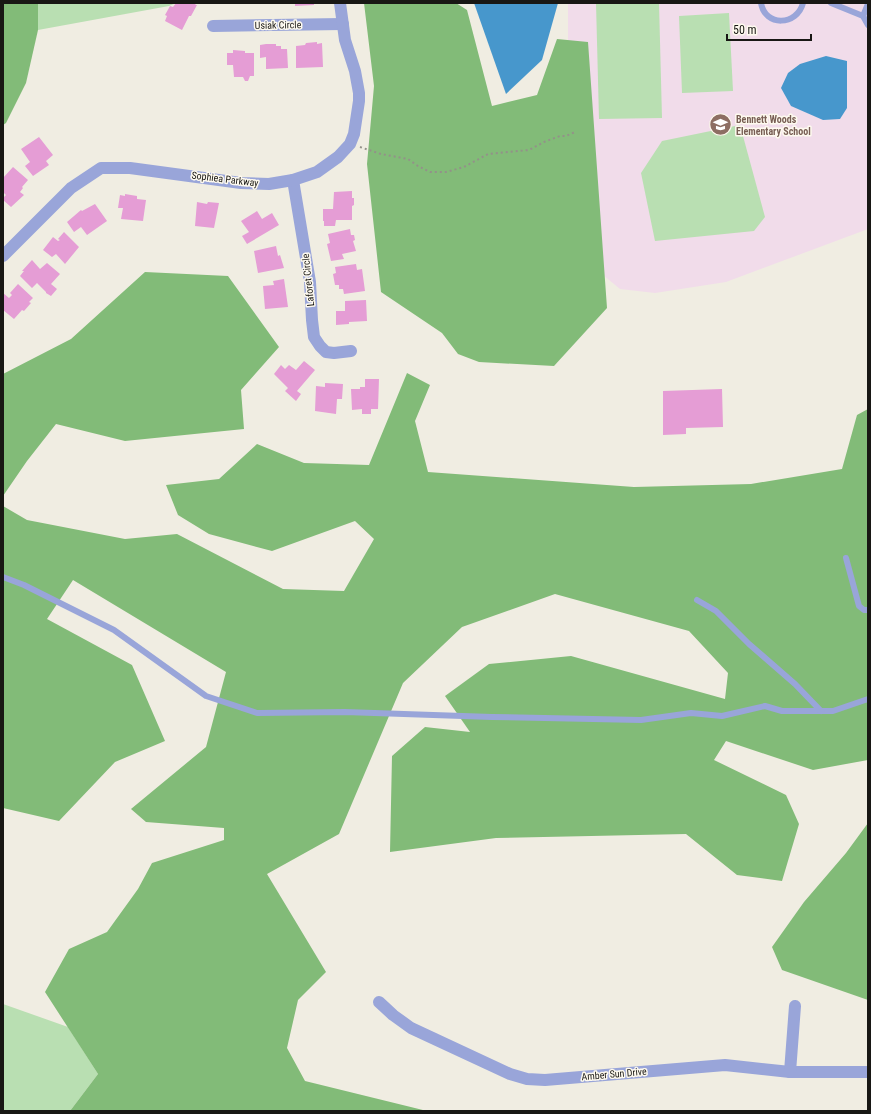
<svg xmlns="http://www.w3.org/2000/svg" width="871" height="1114" font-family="'Roboto Condensed',sans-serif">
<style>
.education{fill:#f1dcea}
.green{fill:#b9dfb2}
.forest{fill:#82bb78}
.water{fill:#4797cc}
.building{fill:#e59dd5}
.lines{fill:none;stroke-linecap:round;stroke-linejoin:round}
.path{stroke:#939189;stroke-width:2;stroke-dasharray:2 3;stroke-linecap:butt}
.service{stroke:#99a5d9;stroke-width:6}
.minor{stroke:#99a5d9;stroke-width:12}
.labels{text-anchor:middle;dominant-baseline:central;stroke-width:3;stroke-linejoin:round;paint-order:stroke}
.street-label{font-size:10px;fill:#181714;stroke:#fefaef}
.education-label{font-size:10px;font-weight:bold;fill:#785e54;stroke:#fefaef;text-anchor:start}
</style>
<rect width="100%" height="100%" fill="#f0ede2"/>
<path class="education" d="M568,3H868V229L726,282L655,293L620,289L597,270L568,42Z"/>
<g class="green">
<path d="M38,3H176L169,6L38,30Z"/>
<path d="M596,3H659L662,118L599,119Z"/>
<path d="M729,13L733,91L682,93L679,16Z"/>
<path d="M740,125L765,217L754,231L655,241L641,173L662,141Z"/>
<path d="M3,1004L68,1027L98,1074L70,1111H3Z"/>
</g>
<g class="forest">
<path d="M3,3H38V30L26,83L6,123L3,125Z"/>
<path d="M364,3H456L467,10L492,106L537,95L557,39L588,42L607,308L554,366L479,362L458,354L442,333L381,292L367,164L374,86Z"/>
<path d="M145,272L228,276L279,347L241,390L244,429L125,441L56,424L27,461L3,496V374L71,339Z"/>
<path d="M407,373L430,385L415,421L428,472L634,487L751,484L842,469L857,415L868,409V760L813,770L726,741L714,760L786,795L799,824L782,881L737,875L686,834L496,838L390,852L392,756L425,727L470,732L445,696L489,664L571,656L725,699L728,673L689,631L555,594L462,627L403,683L339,834L267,874L326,972L298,1000L287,1048L305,1081L427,1111H70L98,1074L45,992L69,949L107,932L138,889L152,863L224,840V828L146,822L131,809L206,747L226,672L73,580L47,619L132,665L165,741L115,762L59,821L3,808V506L27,520L125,539L177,534L283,589L344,591L374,539L355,521L272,551L209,534L178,515L166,485L219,479L257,444L304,463L369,465Z"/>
<path d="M868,823V1000L782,970L772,947L804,902L846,853Z"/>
</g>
<g class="water">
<path d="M474,3H558L542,60L506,94Z"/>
<path d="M826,56L847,61V108L840,119L823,120L791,106L781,88L788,73L800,64Z"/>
</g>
<g class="building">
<path d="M176,3H197L195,5H197L191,16H189L182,30L165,21L167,16L165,15L170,6L173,7Z"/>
<path d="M295,3H314V5L295,6Z"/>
<path d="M317,42V44L322,43L323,67L296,68V46L305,45L306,43Z"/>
<path d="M266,44H276V46H281V49H287L288,68L266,69V57L260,58V45Z"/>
<path d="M233,50L245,51V53H254V76H250L248,81H245L243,77H234L233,65H227V53H233Z"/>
<path d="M39,137L53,155L46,161L49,165L33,176L25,166L30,162L21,149Z"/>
<path d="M13,167L28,180L22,187L23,188L20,192L24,195L11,207L3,200V198L6,195L3,192V178Z"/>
<path d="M352,191V198H354V205L352,206V220H336L335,226H324V221H323V209H333L334,192Z"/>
<path d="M125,194L137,196V199L146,200L143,221L121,219L123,208H118L120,195L125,196Z"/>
<path d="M197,202L207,204L208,202L219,203L214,228L195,226Z"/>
<path d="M95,204L107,221L87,235L81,227L74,232L67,222L81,210L82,211Z"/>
<path d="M257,211L262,219L272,213L279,225L247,244L242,236L249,232L241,221Z"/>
<path d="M350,229L351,235H354L355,240L353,241L356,251L342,254L344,259L331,261L327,244L330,243L328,234Z"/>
<path d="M64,232L79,247L65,264L56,254L52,257L43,250L53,237L58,241L60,240L58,239Z"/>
<path d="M276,246L278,256L280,255L284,268L258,273L254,251Z"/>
<path d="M32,260L40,269L47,263L60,274L51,284L57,289L51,296L46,293V292L37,283L32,288L20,276L24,271H22Z"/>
<path d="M356,264L357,270L362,269L365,291L344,294L343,289H339V285H335L333,274L336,273L335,267Z"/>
<path d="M284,279L288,307L265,309L263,286L274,285L273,281Z"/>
<path d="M18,284L33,298L29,302L31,303L24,311L22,310L14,319L3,310V293L9,298L12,295L10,293Z"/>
<path d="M366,300L367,321L349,322V324L336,325V311H345V301Z"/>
<path d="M304,361L315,370L297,391L301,394L296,401L285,391L288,388L274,374L281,365L285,369L289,365L296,370Z"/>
<path d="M365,379H379L378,409H371V414H362V409L352,410L351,389H360V387H365Z"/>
<path d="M325,383L343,384L342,399H337L336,414L315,411L316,386L325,387Z"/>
<path d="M722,389L723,427L686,428V434L663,435V391Z"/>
</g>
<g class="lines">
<path class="path" d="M360,147L381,154L408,159L418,166L430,172H446L464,167L488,154L529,150L544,142L560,136H566L575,132"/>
<g class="service">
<path d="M761,3C765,27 797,26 803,3"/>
<path d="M831,3L863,16L868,25"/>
<path d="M863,16L868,4"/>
<path d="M846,558L859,606L864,610H868"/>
<path d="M3,577L24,585L114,630L206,696L257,713L345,712L492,717L641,720L691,713L722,716L765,706L782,711H833L868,699"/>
<path d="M697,600L716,611L749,644L795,684L821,711"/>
</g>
<g class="minor">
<path d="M213,26L343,24"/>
<path d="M293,180L310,282L312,320L314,337L320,346L326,352L334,353L351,351"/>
<path d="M3,256L71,188L101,168H130L241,183L269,184L293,180L317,172L338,157L350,144L354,134L359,101V93L355,71L345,40L340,3"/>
<path d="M379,1002L393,1015L411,1028L510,1074L527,1079L545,1080L725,1065L790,1072H868"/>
<path d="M790,1072L795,1006"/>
</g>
</g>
<defs>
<symbol id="school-disc" viewBox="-11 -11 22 22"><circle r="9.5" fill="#8d6e63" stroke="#fefaef"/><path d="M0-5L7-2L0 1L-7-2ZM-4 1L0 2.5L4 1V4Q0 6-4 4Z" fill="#fff"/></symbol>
</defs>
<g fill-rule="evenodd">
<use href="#school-disc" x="708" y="112" width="25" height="25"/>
</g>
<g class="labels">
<g class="street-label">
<text transform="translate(278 25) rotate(-1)">Usiak Circle</text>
<text transform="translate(225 179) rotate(7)">Sophiea Parkway</text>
<text transform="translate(308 280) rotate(-96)">Laforet Circle</text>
<text transform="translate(614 1074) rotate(-5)">Amber Sun Drive</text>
</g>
<g class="education-label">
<text x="736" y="119">Bennett Woods<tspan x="736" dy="12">Elementary School</tspan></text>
</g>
</g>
<rect width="871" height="1114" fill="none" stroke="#181714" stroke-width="8"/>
<path d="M727 34v6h84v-6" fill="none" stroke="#181714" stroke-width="2"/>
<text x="733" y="34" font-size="12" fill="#181714" stroke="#fefaef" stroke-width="3" paint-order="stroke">50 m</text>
</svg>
